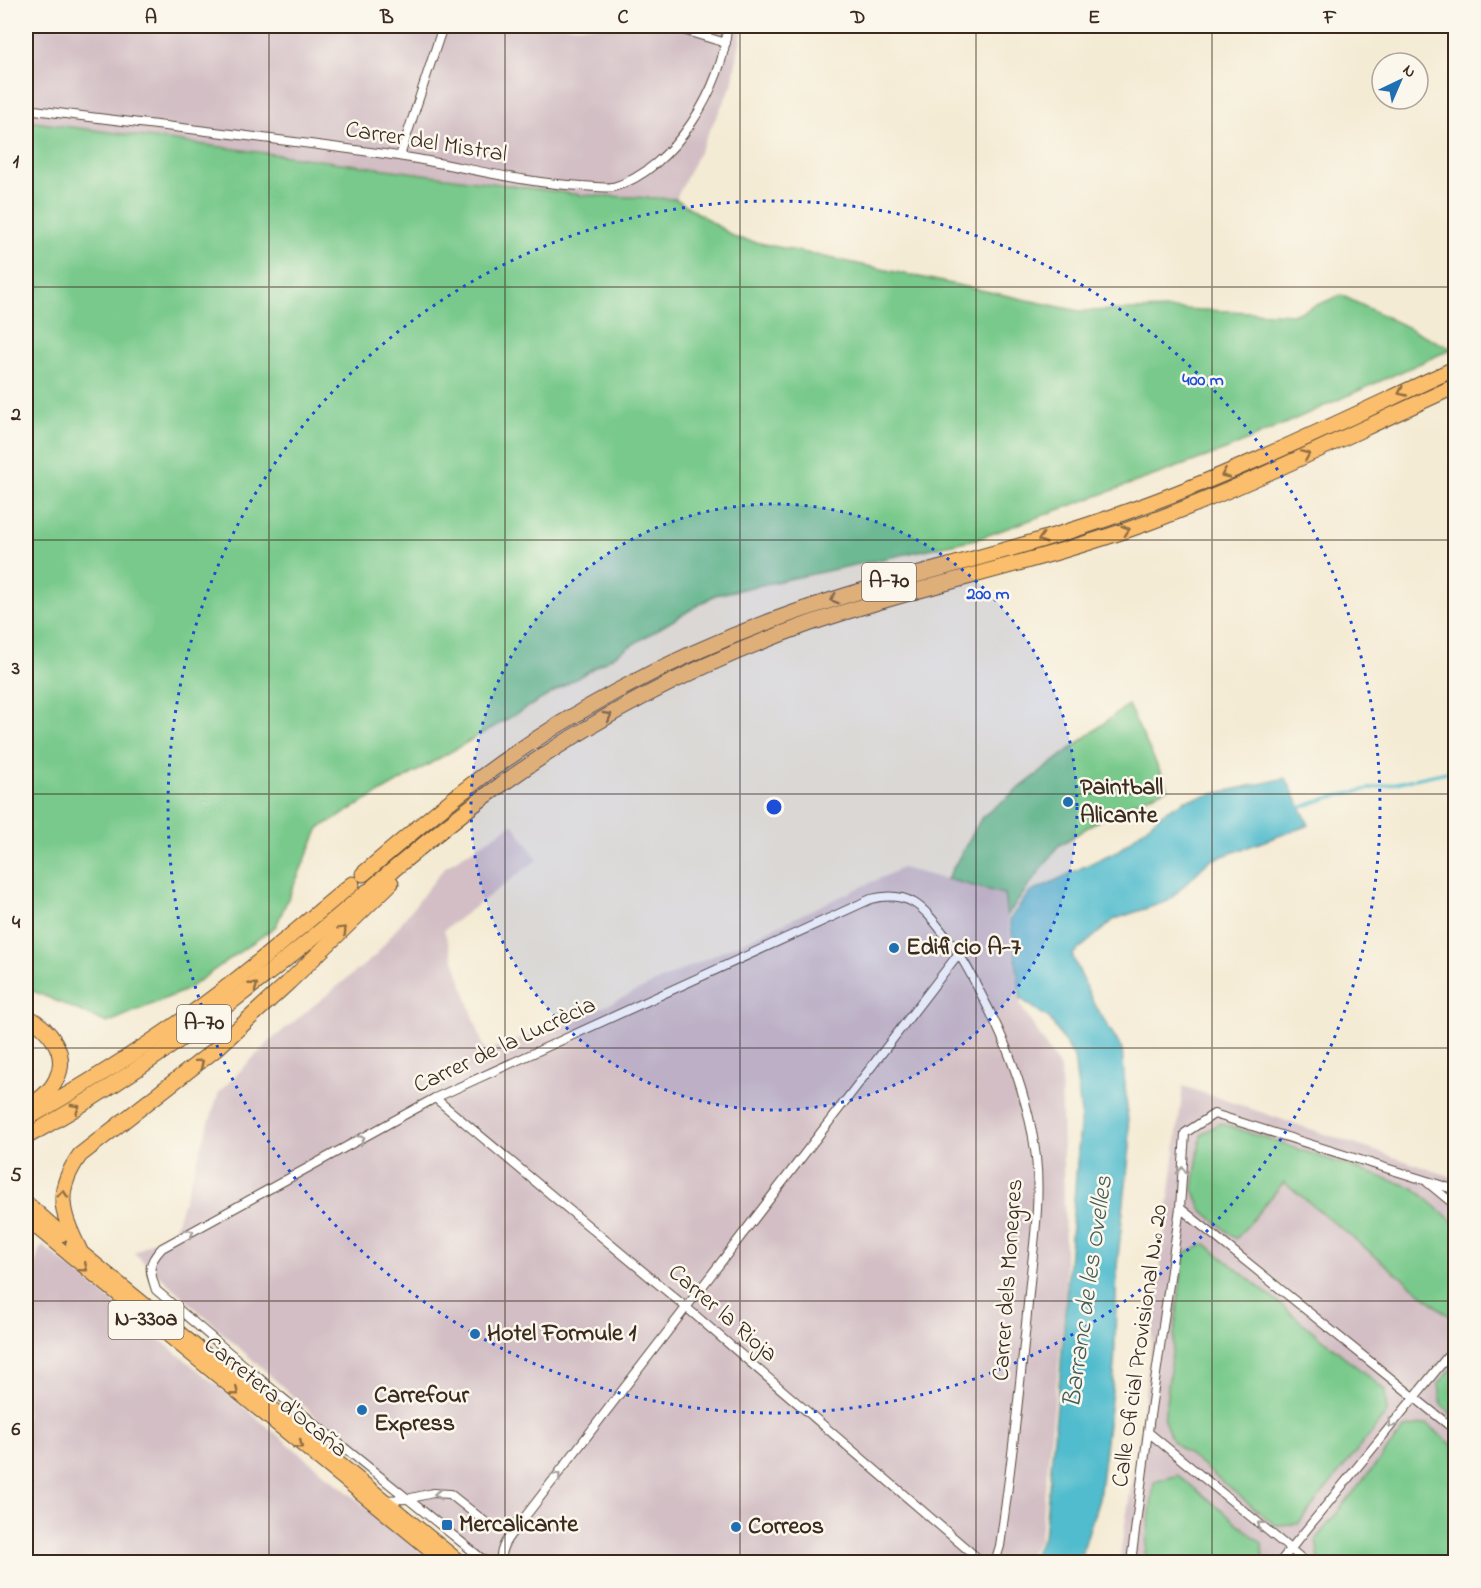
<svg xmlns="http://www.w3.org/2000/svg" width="1481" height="1588" font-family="'Indie Flower',sans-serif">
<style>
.industrial{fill:#d2bec4}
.green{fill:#78c98b;stroke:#5a7a54;stroke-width:1.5}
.water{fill:#51bccd;stroke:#467376;stroke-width:1.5}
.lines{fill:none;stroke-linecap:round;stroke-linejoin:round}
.stream{stroke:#51bccd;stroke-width:3}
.street-casing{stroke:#574739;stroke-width:10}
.primary-casing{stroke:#574739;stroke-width:14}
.highway-casing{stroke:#574739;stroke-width:17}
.street{stroke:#fff;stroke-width:8}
.primary{stroke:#fabe6d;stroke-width:12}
.highway{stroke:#fabe6d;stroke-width:15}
.oneway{stroke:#916d42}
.oneway2{stroke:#a79f9a}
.grid{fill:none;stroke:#3b2a1e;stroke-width:1.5;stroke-opacity:0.55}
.ring{fill:none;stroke:#1d4ed8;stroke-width:3;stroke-dasharray:3 6}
.poi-dot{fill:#1f6fb2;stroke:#fbf7ec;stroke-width:2}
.labels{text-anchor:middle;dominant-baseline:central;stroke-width:5;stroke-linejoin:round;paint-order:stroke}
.shield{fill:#fbf7ec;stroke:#75685c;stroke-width:1.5}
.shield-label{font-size:22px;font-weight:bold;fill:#3b2a1e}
.street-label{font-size:24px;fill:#3b2a1e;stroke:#fbf7ec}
.poi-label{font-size:24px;font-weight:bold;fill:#3b2a1e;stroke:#fbf7ec;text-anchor:start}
.water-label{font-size:26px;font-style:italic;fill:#435d5b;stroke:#fbf7ec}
.centre{fill:#1d4ed8;stroke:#fbf7ec;stroke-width:3}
.ring-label{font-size:18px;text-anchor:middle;font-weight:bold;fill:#1d4ed8;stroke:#fbf7ec;stroke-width:5;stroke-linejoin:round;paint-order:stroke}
.neatline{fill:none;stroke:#3b2a1e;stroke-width:2}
.grid-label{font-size:20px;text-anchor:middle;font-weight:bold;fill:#3b2a1e}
</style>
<rect width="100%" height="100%" fill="#fbf7ec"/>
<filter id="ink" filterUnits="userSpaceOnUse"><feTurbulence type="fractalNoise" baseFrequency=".0167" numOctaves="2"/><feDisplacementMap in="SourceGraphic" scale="12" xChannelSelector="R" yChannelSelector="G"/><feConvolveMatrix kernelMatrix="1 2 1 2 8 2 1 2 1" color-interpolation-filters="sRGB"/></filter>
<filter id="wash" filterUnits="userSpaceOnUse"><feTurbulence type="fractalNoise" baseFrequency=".008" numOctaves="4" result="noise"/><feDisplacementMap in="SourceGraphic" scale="24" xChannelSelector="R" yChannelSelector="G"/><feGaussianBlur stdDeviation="1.35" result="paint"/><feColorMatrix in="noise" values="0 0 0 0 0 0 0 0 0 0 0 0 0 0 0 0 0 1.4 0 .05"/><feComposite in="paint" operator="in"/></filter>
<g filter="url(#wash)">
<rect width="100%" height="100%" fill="#f4ebd4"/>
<g class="industrial">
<path d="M26,26H743L732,85L676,199L581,195L26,121Z"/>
<path d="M513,824L538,859L444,930L485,1051L575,1020L902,868L1004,894L1021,1006L1061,1070L1066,1293L1040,1539L1024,1562H494L407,1499L134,1253L175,1228L219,1092L270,1041L375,956L445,867Z"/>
<path d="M1183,1086L1455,1178V1562H1119L1140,1431Z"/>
<path d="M43,1246L214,1383L433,1562H26V1297L39,1250Z"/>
</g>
<g class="green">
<path d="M26,121L581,195L676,199L736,238L1079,311L1180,309L1295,314L1341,295L1452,349L1228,449L980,538L715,595L547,696L319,828L276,926L186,990L107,1023L26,988Z"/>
<path d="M1128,705L1168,788L1104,817L1058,846L1007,916L1004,894L947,879L982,817Z"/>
<path d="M1220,1123L1414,1188L1455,1223V1321L1284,1182L1236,1239L1201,1209L1193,1189L1201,1135Z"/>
<path d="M1206,1244L1385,1390L1387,1413L1298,1524L1275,1525L1172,1441L1164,1420L1184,1253Z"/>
<path d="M1455,1364V1417L1442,1406L1439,1384Z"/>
<path d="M1427,1424L1455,1447V1562H1322L1319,1560L1316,1539L1405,1428Z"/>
<path d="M1178,1475L1262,1543L1263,1562H1144L1154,1482Z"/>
</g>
<path class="water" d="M1286,778L1309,825L1209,861L1168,901L1115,919L1072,955L1093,1002L1122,1049L1130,1147L1117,1266L1114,1374L1099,1499L1079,1562H1029L1044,1536L1060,1376L1081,1113L1074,1057L1050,1019L1021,999L1010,919L1029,893L1119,850L1164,812L1186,800Z"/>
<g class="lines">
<path class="stream" d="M1297,809L1327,798L1456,770"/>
</g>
</g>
<g filter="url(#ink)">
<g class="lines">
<defs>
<g id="street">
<path d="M670,26L726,43"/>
<path d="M26,109C150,125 275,138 398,156C459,165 520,183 582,186C591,186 604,189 613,187C673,171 725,85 727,26"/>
<path d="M400,156L443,26"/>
<path d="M435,1098L687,1308L982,1562"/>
<path d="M1428,1183L1456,1206"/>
<path d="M1180,1208L1456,1431"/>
<path d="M311,1425L331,1450"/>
<path d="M1148,1432L1306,1562"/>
<path d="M384,1500L407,1499L433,1493L450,1494L489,1525L501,1528L521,1522C511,1534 499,1546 501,1562"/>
<path d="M521,1522L959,953"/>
<path d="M486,1562L279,1395L156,1290C149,1269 147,1264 162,1248L435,1098L871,899C914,888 927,913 951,943C963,958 972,976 981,994C1008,1045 1029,1099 1036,1157C1041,1202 1033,1248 1029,1293C1021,1378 1012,1462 1000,1546L995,1562"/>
<path d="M1131,1562L1150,1416L1180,1208L1185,1133L1214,1114L1456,1190"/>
<path d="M1280,1562L1456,1346"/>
</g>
<g id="primary">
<path d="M26,1220L444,1562"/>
<path d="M72,1244L461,1562"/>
</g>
<g id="highway">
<path d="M363,874C396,846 428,818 462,792C555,719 670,657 782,617C894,576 1013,553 1126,512C1239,472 1347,418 1456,368"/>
<path d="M374,886C411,855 448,823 487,795C586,722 695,664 811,623C921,585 1037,563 1147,523C1252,484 1353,432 1456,386"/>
<path d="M26,1016C49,1028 70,1053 56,1080C50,1093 37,1101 26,1109"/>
<path d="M26,1119C80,1088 133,1055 184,1019C243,977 297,930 352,884"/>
<path d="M26,1137C150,1068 261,983 368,891"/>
<path d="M26,1203L61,1234"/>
<path d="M79,1249C61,1212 54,1191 80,1155L216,1049L289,982L391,883"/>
</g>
</defs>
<use href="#street" class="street-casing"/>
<use href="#primary" class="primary-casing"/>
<use href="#highway" class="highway-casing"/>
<use href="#street" class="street"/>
<use href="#primary" class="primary"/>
<use href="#highway" class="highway"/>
</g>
<defs><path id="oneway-chevron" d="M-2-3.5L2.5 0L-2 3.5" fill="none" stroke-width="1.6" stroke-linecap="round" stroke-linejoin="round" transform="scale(1.5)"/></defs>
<g class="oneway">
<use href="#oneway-chevron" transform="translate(1402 392) rotate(155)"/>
<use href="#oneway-chevron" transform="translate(1306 455) rotate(-24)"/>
<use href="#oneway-chevron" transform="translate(1225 474) rotate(157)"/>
<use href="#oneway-chevron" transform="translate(1126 530) rotate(-18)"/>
<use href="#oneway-chevron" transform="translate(1042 539) rotate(163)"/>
<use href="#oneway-chevron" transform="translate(834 599) rotate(163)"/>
<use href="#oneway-chevron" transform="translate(608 716) rotate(-30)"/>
<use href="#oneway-chevron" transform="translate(343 930) rotate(-45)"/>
<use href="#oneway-chevron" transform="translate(254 986) rotate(-38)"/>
<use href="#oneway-chevron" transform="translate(200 1063) rotate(-40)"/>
<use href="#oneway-chevron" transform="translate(76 1108) rotate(-30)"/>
<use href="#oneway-chevron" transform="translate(63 1194) rotate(-84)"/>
<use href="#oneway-chevron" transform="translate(84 1268) rotate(40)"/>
<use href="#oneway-chevron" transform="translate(235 1392) rotate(40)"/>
<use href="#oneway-chevron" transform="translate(299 1445) rotate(39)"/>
</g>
<g class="oneway2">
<use href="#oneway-chevron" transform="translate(361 1139) rotate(-29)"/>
<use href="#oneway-chevron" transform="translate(1182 1171) rotate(-86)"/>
<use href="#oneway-chevron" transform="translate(190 1233) rotate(-29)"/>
<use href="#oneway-chevron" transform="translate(1392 1424) rotate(129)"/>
<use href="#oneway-chevron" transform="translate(557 1476) rotate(-52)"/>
<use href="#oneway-chevron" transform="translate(438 1494) rotate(179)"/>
<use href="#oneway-chevron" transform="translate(1261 1525) rotate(-141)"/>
</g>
</g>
<path class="grid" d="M269,26V1562M505,26V1562M740,26V1562M976,26V1562M1212,26V1562M26,287H1456M26,540H1456M26,794H1456M26,1048H1456M26,1301H1456"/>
<circle cx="774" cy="807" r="303" fill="#1d4ed8" fill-opacity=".12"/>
<g class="ring">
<circle cx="774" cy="807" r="303"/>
<circle cx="774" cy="807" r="606"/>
</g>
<g class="poi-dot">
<circle cx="1068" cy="802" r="6"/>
<circle cx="894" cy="948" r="6"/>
<circle cx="475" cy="1334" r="6"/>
<circle cx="362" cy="1410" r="6"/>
<rect x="441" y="1519" width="12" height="12" rx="3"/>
<circle cx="736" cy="1527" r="6"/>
</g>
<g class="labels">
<g class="shield">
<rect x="862" y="563" width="54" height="38" rx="4.5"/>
<rect x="177" y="1005" width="54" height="38" rx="4.5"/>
<rect x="108.5" y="1301" width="75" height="38" rx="4.5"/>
</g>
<g class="shield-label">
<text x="889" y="582">A-70</text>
<text x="204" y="1024">A-70</text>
<text x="146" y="1320">N-330a</text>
</g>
<g class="street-label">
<text transform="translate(426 143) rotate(9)">Carrer del Mistral</text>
<text transform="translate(505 1046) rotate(-25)">Carrer de la Lucrècia</text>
<text transform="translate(1009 1280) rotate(-86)">Carrer dels Monegres</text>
<text transform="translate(722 1314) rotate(41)">Carrer la Rioja</text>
<text transform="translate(1141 1346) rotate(-82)">Calle Oficial Provisional N.º 20</text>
<text transform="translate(275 1398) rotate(39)">Carretera d'Ocaña</text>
</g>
<g class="poi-label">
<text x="1080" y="788">Paintball<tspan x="1080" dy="28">Alicante</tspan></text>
<text x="906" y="948">Edificio A-7</text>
<text x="487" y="1334">Hotel Formule 1</text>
<text x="374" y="1396">Carrefour<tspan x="374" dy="28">Express</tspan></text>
<text x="459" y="1525">Mercalicante</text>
<text x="748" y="1527">Correos</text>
</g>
<g class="water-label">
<text transform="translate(1089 1292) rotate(-82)">Barranc de les Ovelles</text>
</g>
</g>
<circle cx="774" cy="807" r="9" class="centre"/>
<g class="ring-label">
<text x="1203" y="385">400 m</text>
<text x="988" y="599">200 m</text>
</g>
<rect width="1481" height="1588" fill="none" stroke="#fbf7ec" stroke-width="66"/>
<g transform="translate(1400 81) rotate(44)"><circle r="28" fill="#fbf7ec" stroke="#aea59a" stroke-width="1.5"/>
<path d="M0-4.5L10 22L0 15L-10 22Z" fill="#1f6fb2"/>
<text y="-9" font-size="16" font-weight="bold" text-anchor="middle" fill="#3b2a1e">N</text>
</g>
<rect x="33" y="33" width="1415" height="1522" class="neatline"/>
<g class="grid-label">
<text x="151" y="23">A</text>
<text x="387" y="23">B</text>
<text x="623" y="23">C</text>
<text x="858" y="23">D</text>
<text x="1094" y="23">E</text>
<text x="1330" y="23">F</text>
<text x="16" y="167">1</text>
<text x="16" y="420">2</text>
<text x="16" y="674">3</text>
<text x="16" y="928">4</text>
<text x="16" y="1181">5</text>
<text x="16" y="1435">6</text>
</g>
</svg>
